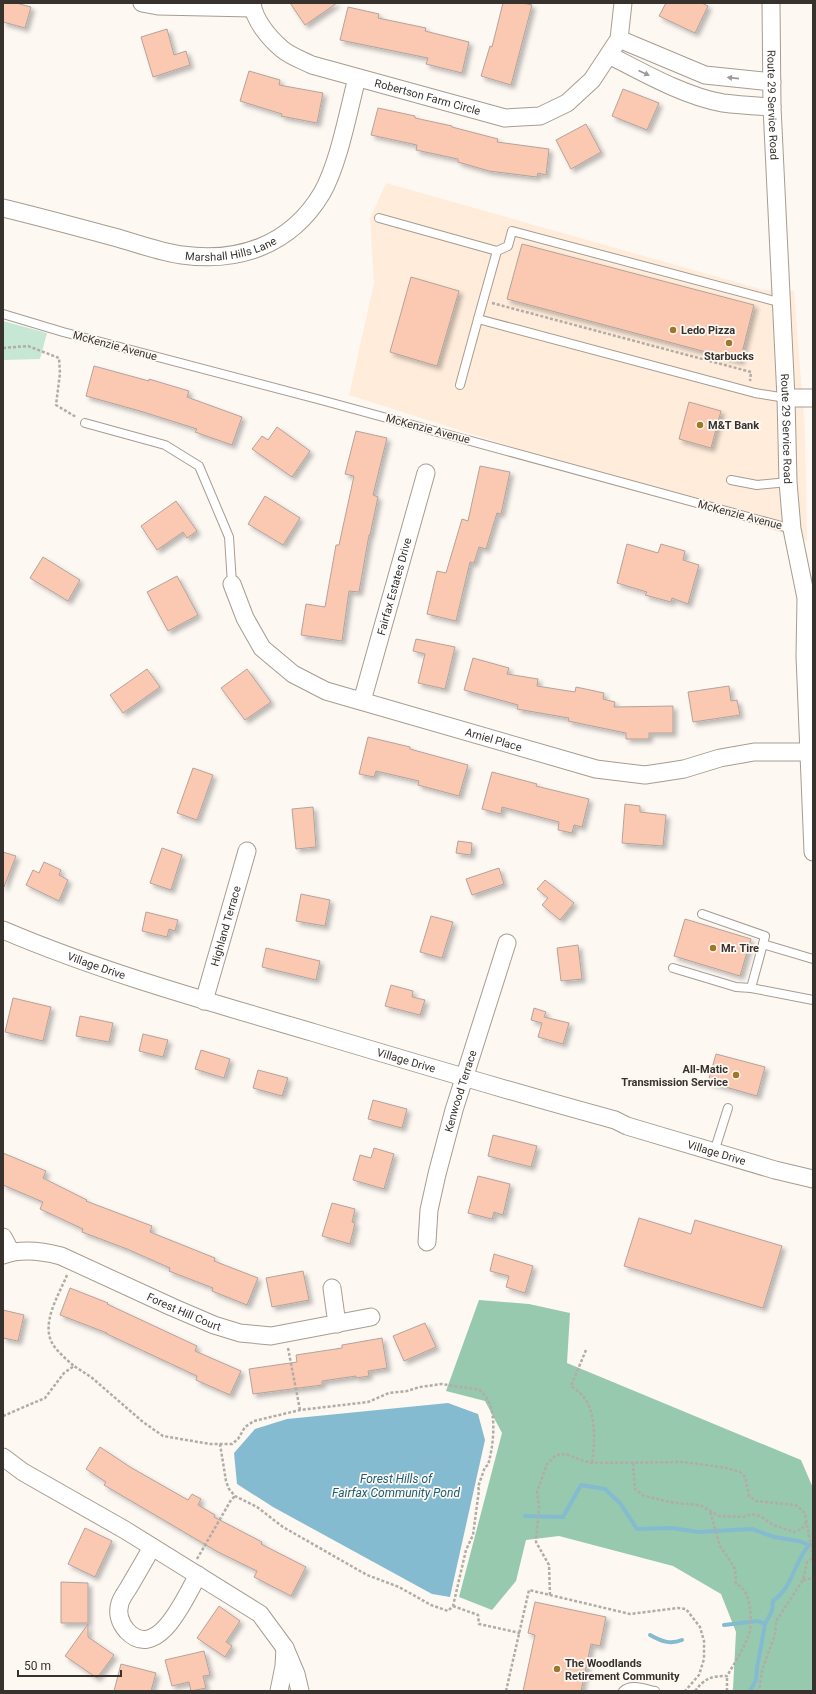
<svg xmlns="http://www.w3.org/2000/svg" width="816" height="1694" font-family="Roboto,sans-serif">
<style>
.built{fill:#ffecda}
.green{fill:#c5e7d4}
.forest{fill:#97c9ae}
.water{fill:#84bbd0}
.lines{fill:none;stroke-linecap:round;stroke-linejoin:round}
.stream{stroke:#84bbd0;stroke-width:4}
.building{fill:#fbc9b2;stroke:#b3a39c;filter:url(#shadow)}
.service-casing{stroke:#a79c90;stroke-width:10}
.minor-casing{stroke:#a79c90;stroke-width:19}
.path{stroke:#b2aca7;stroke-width:2.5;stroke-dasharray:3 2;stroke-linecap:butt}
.service{stroke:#fff;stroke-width:8}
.minor{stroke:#fff;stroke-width:17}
.oneway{fill:#9b9896}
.poi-dot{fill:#a07726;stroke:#fef8f3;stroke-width:1.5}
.labels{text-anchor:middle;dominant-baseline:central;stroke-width:3.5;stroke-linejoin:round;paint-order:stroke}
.street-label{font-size:11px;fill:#37322d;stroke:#fef8f3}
.poi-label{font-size:11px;font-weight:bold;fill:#37322d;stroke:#fef8f3;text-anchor:start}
.water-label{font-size:12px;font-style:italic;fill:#185e75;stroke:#fef8f3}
</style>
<defs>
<filter id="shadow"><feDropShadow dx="3.5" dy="3.5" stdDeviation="2" flood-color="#0004"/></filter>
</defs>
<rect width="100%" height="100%" fill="#fef8f3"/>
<path class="built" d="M386,183L764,290L794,291L805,431L807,541L349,395L374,283L370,219Z"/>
<path class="green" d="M3,321L47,333L40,359L3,360Z"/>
<path class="forest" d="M479,1300L529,1304L570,1313L567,1363L801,1460L813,1488V1691H732L733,1689L736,1632L721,1594L673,1566L559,1536L526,1540L516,1581L492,1610L459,1597L502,1433L485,1401L446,1391Z"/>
<path class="water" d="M448,1403L478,1414L485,1440L450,1597L432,1594L273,1507L237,1484L234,1453L255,1429L287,1419Z"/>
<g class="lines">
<g class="stream">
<path d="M525,1516L563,1517L581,1485L605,1489L620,1503L637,1529L672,1528L698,1532L752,1529L774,1537L799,1541L809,1545"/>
<path d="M724,1625L758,1621L765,1624"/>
<path d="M650,1635C661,1641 670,1645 682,1640"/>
<path d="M750,1691L756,1680L757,1668L765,1624L772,1611L773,1601C793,1587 794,1562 809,1545H813"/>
</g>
</g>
<g class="building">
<path d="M3,3H16L31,7L25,28L3,22Z"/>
<path d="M290,3H337L305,25Z"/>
<path d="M503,3H523L532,5L511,85L481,76L490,46L492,47Z"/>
<path d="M666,3H702L708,6L695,33L659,16Z"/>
<path d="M348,7L379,14L378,18L426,28L425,31L469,42L462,73L426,64L428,58L340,40Z"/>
<path d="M167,29L174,55L186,51L190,65L153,77L141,37Z"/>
<path d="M249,71L280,80L279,85L323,93L317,123L281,116L282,114L240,101Z"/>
<path d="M623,89L659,103L647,130L612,116Z"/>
<path d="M378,108L415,116V118L452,126V127L498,139L497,142L549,149L546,175L538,173L537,177L489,171L458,162V159L416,150L417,145L371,135Z"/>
<path d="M586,124L601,152L571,169L556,140Z"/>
<path d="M522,244L754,305L740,361L507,299Z"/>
<path d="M411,277L459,291L437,366L390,352Z"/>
<path d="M94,366L149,381V379L189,391L187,397L242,417L232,445L195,432L197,429L140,411L86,396Z"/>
<path d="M689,402L721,411L711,448L679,439Z"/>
<path d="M277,427L310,451L292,477L252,449L262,436L268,440Z"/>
<path d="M356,431L387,438L373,495L378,497L370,535H369L359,592L349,591L342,641L301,635L306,604L325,607L336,545H339L354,476L345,474Z"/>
<path d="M480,466L510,472L501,514L497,513L486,549L479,547L474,563L470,562L456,621L427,614L437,571L446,573L462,519L468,521Z"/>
<path d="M265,496L300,518L283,545L248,524Z"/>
<path d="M176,501L197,531L187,538L183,532L157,550L141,526Z"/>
<path d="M627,544L658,553L661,544L685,551L683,560L699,565L688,604L672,598L671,602L645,595L647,592L617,583Z"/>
<path d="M43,557L80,580L68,601L30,578Z"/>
<path d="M177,576L198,615L168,631L147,592Z"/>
<path d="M416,639L455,647L445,689L418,683L425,654L413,651Z"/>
<path d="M473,658L509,668L507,674L538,679L537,686L575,692L576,687L604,693L603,699L615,702L614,707L673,706V733H649V739H626V733L568,721L569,718L517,709L518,705L464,690Z"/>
<path d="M147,669L160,687L123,713L110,695Z"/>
<path d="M247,669L271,702L245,720L221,688Z"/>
<path d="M729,686L731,701L737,700L740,715L693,722L688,692Z"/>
<path d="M368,737L410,747V749L468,765L459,796L418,785L419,781L376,771L374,777L359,774Z"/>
<path d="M193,768L213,775L197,820L177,813Z"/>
<path d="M492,772L537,784L536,786L589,799L582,827L574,825L572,833L558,830L559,822L502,807L501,814L482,809Z"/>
<path d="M625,804L640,806V812L666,815L663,846L622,843Z"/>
<path d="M313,807L316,847L296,849L292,809Z"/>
<path d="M458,841L472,843L471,855L456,853Z"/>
<path d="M162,848L182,855L171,890L150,883Z"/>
<path d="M3,852L16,856L4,887H3Z"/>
<path d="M44,862L61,870L59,875L68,880L59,901L26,885L33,870L39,873Z"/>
<path d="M499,868L504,884L472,895L466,879Z"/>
<path d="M545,880L574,903L560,920L542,905L548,898L537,889Z"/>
<path d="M301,894L330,900L325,926L296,921Z"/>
<path d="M146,912L178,920L175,931L169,929L167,937L142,931Z"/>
<path d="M431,916L453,922L442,958L420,952Z"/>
<path d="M685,919L751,939L740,976L674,956Z"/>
<path d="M578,945L582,979L561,981L557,948Z"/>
<path d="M266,948L320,961L316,980L262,967Z"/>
<path d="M391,985L413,991L412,997L425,1000L420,1015L385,1006Z"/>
<path d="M13,998L51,1007L43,1041L5,1032Z"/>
<path d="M534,1008L546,1012L544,1017L569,1023L563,1044L538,1037L542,1023L531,1020Z"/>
<path d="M80,1016L113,1023L109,1042L76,1036Z"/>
<path d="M143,1034L168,1040L163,1057L139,1051Z"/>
<path d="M201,1050L230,1059L224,1078L195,1069Z"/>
<path d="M716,1054L765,1067L757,1096L708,1082Z"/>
<path d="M258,1070L288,1078L282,1096L253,1088Z"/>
<path d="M373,1100L407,1109L402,1128L368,1119Z"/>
<path d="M493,1135L537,1146L531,1167L488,1156Z"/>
<path d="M374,1148L394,1154L384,1189L353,1180L360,1155L371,1158Z"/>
<path d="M3,1153L46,1171L43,1178L87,1200L86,1201L152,1226L150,1232L215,1258L214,1261L258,1278L247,1305L212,1291L213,1288L169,1271L170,1268L127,1249L82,1232L83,1229L40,1209L43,1202L3,1185Z"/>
<path d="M478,1176L510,1184L503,1215L494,1212L492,1219L468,1213Z"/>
<path d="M332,1203L355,1209L352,1222L355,1223L350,1244L322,1236Z"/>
<path d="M639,1218L691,1234L695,1220L782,1246L763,1308L624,1266Z"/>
<path d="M494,1254L533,1266L525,1293L506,1287L509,1276L490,1271Z"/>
<path d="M303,1271L309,1300L272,1307L266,1278Z"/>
<path d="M70,1288L108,1303L107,1304L197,1346L195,1351L241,1371L230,1395L196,1380L197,1376L107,1334V1333L60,1315Z"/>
<path d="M3,1310L24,1315L18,1341L3,1338Z"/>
<path d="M425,1323L436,1347L404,1361L393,1336Z"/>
<path d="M382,1338L387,1368L368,1371L369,1376L356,1378V1376L322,1381V1385L253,1394L249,1369L297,1362L296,1355L342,1348V1345Z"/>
<path d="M100,1447L130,1467L188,1500L192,1494L201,1499L198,1505L215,1515L214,1517L262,1542L261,1544L306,1567L291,1596L254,1577L257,1571L218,1552L104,1485L106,1482L86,1469Z"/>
<path d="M85,1528L112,1541L95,1577L68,1564Z"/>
<path d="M61,1582L88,1583V1623H61Z"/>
<path d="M535,1602L606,1617L600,1646L591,1644L581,1691H523L535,1635L528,1633Z"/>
<path d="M219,1606L240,1621L226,1642L232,1646L225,1657L197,1638Z"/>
<path d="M88,1624V1637L114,1655L97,1678L65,1656Z"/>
<path d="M204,1651L210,1675L203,1676L206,1688L191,1691L189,1682L172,1686L165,1660Z"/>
<path d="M121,1664L156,1673L151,1691H114Z"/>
</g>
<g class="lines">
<defs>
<g id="service">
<path d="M379,218L497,251"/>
<path d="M3,314L63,332L321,400L792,529"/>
<path d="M478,319L497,251L508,246L512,231L782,303"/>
<path d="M460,385L478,319L755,393L786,398"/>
<path d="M85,423L165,445L199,466L229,537L232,584"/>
<path d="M731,480L757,485L788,482"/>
<path d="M702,914L765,936L763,944L813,959"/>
<path d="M673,968L736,987L751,988L813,1000"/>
<path d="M751,988L763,944"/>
<path d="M714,1152L728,1108"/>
<path d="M623,1691C631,1683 645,1689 655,1691"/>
</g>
<g id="minor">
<path d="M142,3L158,6L252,8"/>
<path id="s1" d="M252,3C254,20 269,38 282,49C290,56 302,60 312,65L505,118L540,116L567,103L592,80L619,39L623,3"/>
<path id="s2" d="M771,3L772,107L786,398L788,482L792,529L806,598L805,656L813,852"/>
<path d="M619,39L705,75L772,82"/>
<path d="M609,55C642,72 686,97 723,103C739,105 756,106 772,107"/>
<path id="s3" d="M3,208C40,217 77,227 114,237C136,243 159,252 182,255C239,263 291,245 322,193C339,163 348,112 357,78"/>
<path d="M786,398H813"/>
<path id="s4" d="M232,584L245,618L262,648L293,674L326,691L596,769L645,775L684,769L720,758L754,752H809"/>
<path id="s5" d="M362,701L426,473"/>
<path id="s6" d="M3,930C104,973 210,1002 315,1033C415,1063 515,1093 615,1120L627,1126L775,1170L813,1179"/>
<path id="s7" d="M204,1001L247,851"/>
<path d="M3,1237L11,1252"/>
<path id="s8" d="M427,1242L429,1210L437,1174L454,1110L507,943"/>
<path id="s9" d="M3,1255C22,1248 42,1251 61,1256L172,1307L214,1325L240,1333L271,1336L371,1317"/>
<path d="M332,1288L337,1324"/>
<path d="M3,1457L23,1472L125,1530L260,1614L285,1648L296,1674L300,1691"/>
<path d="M152,1547C145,1560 137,1573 129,1587C126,1592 122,1597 120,1603C117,1613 120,1623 127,1631C158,1663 186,1596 198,1575"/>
<path d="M279,1691L284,1666L285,1648"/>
</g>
</defs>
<use href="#service" class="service-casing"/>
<use href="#minor" class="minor-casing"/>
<g class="path">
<path d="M492,303L751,372L750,381"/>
<path d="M3,348L28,346L59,358L60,373L56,405L76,417"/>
<path d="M67,1275C59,1295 39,1325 54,1346C59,1353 67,1360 74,1366"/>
<path d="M288,1348L300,1410"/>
<path d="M586,1350L571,1386C574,1388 578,1391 581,1394C597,1410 595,1442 592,1463"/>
<path d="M3,1416L45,1398L64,1373L74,1366L91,1377L143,1422L163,1436L210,1444H232L238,1439L245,1427L254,1421L300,1410L368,1402L389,1393L407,1391L420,1387L442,1384L480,1390C483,1393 486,1397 488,1400C497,1417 493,1448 488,1465L485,1467L478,1487L479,1490L473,1535L466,1550L453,1606L448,1611L431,1605L399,1587L367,1575L283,1527L257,1507L235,1496L229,1489L226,1481L220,1444"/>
<path d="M633,1463L635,1489L644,1496L675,1503L700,1505L719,1516L744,1517L751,1514L760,1516L773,1525L794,1532L802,1529L807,1520"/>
<path d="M197,1559L231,1500L235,1496"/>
<path d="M803,1580L813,1578"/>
<path d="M550,1595L549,1565L536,1542L539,1506L537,1492L547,1464L556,1455L566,1454L581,1460L592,1463L684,1462L727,1468L740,1472L745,1477L749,1496L756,1501L796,1505L805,1513L813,1558L807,1562L803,1580L776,1621L775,1635L762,1670L759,1691"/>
<path d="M453,1606L478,1615L479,1624L520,1633"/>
<path d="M506,1691L529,1590L630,1614L678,1608L686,1609L700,1627L704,1641V1659L699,1675L685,1691"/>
<path d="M695,1691C705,1678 711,1676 727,1676C733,1666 748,1641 750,1631C752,1617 751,1589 736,1584L735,1569L729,1559L720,1546L710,1511"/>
<path d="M727,1691V1676"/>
</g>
<use href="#service" class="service"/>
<use href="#minor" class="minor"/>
</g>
<defs><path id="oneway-solid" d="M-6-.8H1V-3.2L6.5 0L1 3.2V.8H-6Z"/></defs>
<g class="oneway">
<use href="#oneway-solid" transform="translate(644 73) rotate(24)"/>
<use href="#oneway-solid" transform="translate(733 78) rotate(-174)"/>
</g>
<g class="poi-dot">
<circle cx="673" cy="330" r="4"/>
<circle cx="729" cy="343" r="4"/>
<circle cx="700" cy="425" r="4"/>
<circle cx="713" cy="948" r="4"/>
<circle cx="736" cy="1075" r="4"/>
<circle cx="557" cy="1669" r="4"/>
</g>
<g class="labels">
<g class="street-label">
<text stroke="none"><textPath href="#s1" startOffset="210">Robertson Farm Circle</textPath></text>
<text stroke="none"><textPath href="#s2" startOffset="102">Route 29 Service Road</textPath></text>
<text stroke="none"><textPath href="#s3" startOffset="235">Marshall Hills Lane</textPath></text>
<text transform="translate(115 346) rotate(15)">McKenzie Avenue</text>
<text stroke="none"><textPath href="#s2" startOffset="426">Route 29 Service Road</textPath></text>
<text transform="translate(428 429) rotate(15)">McKenzie Avenue</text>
<text transform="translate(740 515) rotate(15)">McKenzie Avenue</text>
<text stroke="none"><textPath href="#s5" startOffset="119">Fairfax Estates Drive</textPath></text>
<text stroke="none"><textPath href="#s4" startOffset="323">Arniel Place</textPath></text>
<text stroke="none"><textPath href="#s7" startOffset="78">Highland Terrace</textPath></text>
<text stroke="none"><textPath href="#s6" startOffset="100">Village Drive</textPath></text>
<text stroke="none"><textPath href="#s6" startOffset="424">Village Drive</textPath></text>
<text stroke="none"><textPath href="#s8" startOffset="155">Kenwood Terrace</textPath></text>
<text stroke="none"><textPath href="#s6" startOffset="748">Village Drive</textPath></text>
<text stroke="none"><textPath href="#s9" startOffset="194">Forest Hill Court</textPath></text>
</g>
<g class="poi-label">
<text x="681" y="330">Ledo Pizza</text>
<text x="729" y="356" text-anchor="middle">Starbucks</text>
<text x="708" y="425">M&amp;T Bank</text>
<text x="721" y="948">Mr. Tire</text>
<text x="728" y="1069" text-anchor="end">All-Matic<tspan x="728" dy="13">Transmission Service</tspan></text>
<text x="565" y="1663">The Woodlands<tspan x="565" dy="13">Retirement Community</tspan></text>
</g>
<g class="water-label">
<text x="396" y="1479">Forest Hills of<tspan x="396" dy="14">Fairfax Community Pond</tspan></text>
</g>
</g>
<rect width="816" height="1694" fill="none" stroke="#37322d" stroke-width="8"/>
<path d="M18 1670v6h103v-6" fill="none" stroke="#37322d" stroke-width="2"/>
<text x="24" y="1670" font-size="12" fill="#37322d" stroke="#fef8f3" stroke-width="3" paint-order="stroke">50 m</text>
</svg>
